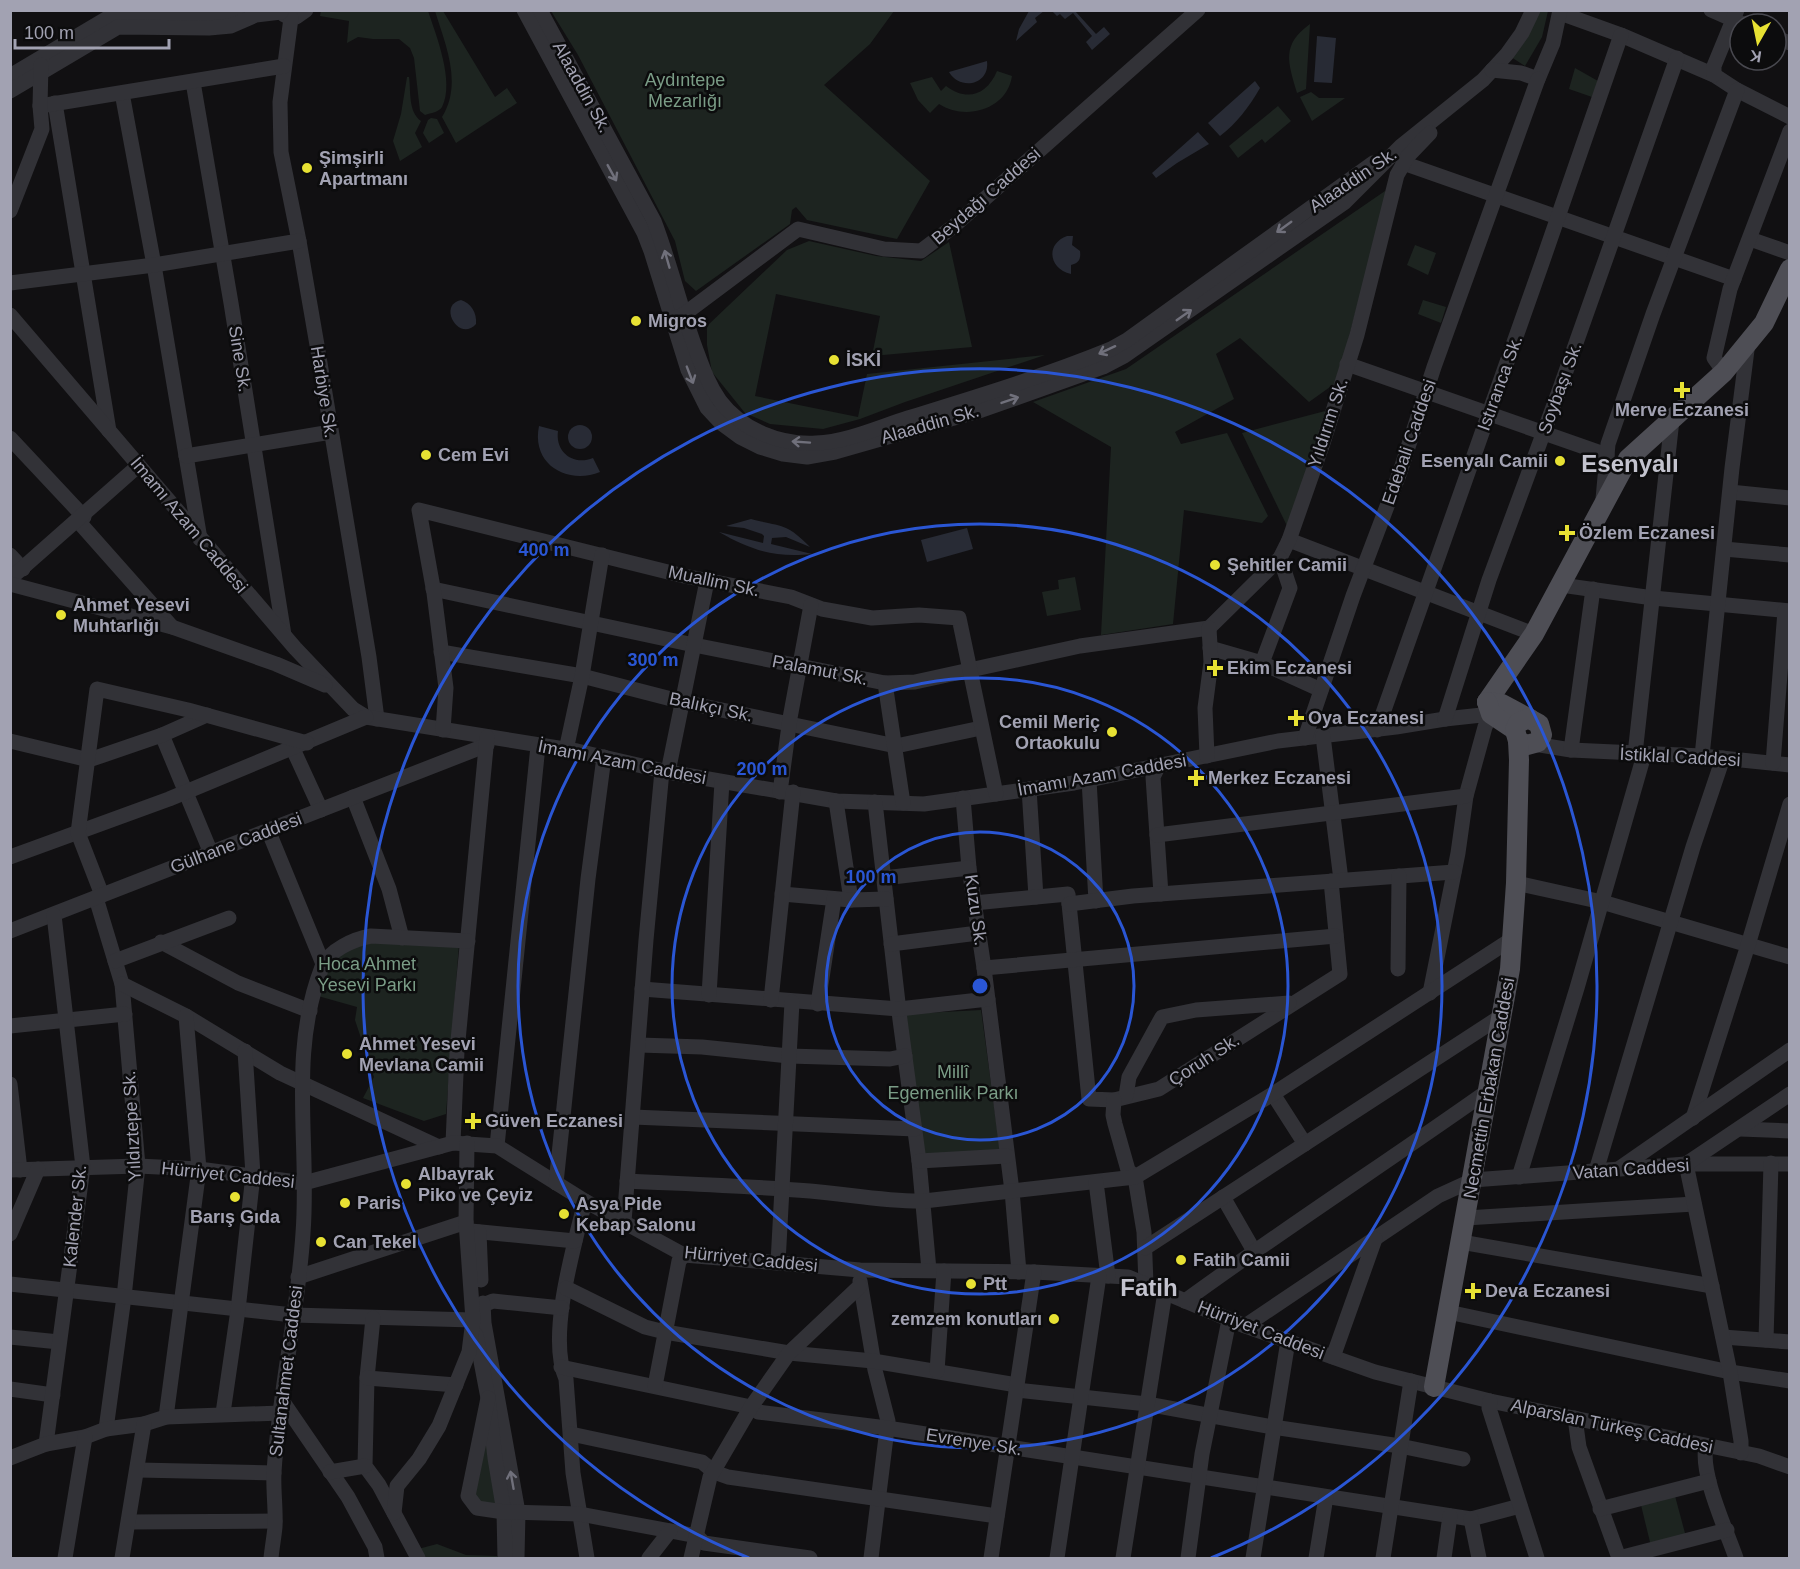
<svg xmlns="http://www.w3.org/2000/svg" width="1800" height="1569" font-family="Helvetica,sans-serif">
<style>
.green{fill:#1d2420}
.water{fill:#282b35}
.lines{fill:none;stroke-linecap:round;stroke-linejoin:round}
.minor{stroke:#323237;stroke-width:15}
.major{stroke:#4e4e55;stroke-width:20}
.oneway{stroke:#70707b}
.ring{fill:none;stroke:#2a56d4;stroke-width:3}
.poi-dot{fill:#e7e133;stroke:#0c0c0d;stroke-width:2}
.labels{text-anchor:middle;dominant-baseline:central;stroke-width:5;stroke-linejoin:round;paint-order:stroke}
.park-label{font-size:18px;fill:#7a9c86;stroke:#0c0c0d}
.street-label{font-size:18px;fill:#a2a2b2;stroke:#0c0c0d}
.poi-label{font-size:18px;font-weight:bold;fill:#a2a2b2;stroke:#0c0c0d;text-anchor:start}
.district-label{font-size:24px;font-weight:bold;fill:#c3c3ce;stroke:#0c0c0d}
.centre{fill:#2a56d4;stroke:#0c0c0d;stroke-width:3}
.ring-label{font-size:18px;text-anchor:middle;font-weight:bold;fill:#2a56d4;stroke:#0c0c0d;stroke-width:5;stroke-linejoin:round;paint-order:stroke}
</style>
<rect width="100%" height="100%" fill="#111012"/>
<g class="green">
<path d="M321,11H428C436,35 455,82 442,107C439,112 431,113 425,115L420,111L414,58L410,48L399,39H373L358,37L347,43L349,21L320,16Z"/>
<path d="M435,11H443L495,97L507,88L517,103L456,143L442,117C463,83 445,44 435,11Z"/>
<path d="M551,11H894L870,44L824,85L930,181L897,239L807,220L796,207L792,210L790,224L696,291L685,281L675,241L578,55Z"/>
<path d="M1539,11H1548L1542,37L1525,66L1511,57Z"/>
<path d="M1310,24L1306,89L1297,93C1288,62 1281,45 1310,24Z"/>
<path d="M1575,68L1598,81L1592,97L1569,89Z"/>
<path d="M997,71L1012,76C1007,110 965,121 939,104L930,113L918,100L910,83L932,77L941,91L946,86C967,102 987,95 997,71Z"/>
<path d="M407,77H409C411,91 408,112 421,121L415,133L422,147L400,161L393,141L401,114Z"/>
<path d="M1311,92L1319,98H1345L1312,121L1300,97Z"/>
<path d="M1278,106L1291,121L1265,143L1262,139L1238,158L1229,146Z"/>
<path d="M431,118L437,119L444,133L429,143L423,133L428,120Z"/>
<path d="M1385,191V201L1337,382L1309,402L1240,338L1216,354L1234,399L1175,432L1181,444L1227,433L1268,516L1262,523L1184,510L1173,624L1101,635L1111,447L1033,402L1126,369Z"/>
<path d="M809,241L876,256L921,261L949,242L972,347L872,356L880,316L776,294L755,396L858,417L867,374L1045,355L905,402L860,419L823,429L770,424L745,413L712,372L707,345V326L787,250Z"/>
<path d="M1415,245L1436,253L1428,275L1407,265Z"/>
<path d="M1423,300L1446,307L1441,323L1418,314Z"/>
<path d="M1329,410L1288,528L1242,433Z"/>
<path d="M1075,577L1081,610L1047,616L1042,592L1059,589L1058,580Z"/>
<path d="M360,940L459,944L446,1114L424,1121L363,1098L374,1077L355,1020L357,1007L318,996L327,964Z"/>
<path d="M981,1010L1000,1150L924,1155L905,1014Z"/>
<path d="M488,1441L498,1507L479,1505L472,1496L482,1442Z"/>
<path d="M1675,1496L1686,1537L1651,1546L1641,1505Z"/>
<path d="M437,1544L466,1555L497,1556V1558H422L418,1549Z"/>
</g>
<g class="water">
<path d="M1029,11H1044L1035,18L1037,22L1016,41L1019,29Z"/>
<path d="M1052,11H1075L1096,34L1104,27L1110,34L1092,50L1086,42L1092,36L1073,13L1065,19L1060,14L1057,16Z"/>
<path d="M1317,36L1336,38L1332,83L1314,82Z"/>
<path d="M987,61C990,85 960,91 949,72Z"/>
<path d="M1255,81L1260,88C1249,107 1237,123 1220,136L1208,123Z"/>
<path d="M1198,132L1209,144L1177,163L1156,178L1152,173Z"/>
<path d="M1067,236H1073L1072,245L1080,251C1081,259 1079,263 1071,265V274C1049,269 1045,244 1067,236Z"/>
<path d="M461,300C471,303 477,313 476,324C459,343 437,305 461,300Z"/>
<circle cx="580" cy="437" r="12"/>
<path d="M539,426L558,431C555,452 573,466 593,458L600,472C568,485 531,465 539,426Z"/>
<path d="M751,519C781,527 786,522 810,547L786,537L772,538L771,544L812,554C774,558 751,550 719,532L763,543L764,536L762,534L744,528L726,526Z"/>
<path d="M967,528L973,549L927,562L921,540Z"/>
</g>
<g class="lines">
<g class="minor">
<path d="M524,10L644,233L651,251L688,370L707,408L721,423L740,437L760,447L783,454L807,457L835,452L982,410L1103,367L1124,356L1345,202L1401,146L1483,80L1507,54L1522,33L1533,10"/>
<path d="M540,10L654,221C670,263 680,306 695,347C702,366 708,384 720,401C742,430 780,445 816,443C847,442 879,427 908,418C976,397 1045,376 1111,349L1127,340L1373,163"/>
<path d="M1711,10L1743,24"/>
<path d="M1560,13L1621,35L1714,75L1737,90L1790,117"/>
<path d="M284,15L296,17L306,10"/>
<path d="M291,18L280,102L281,152L299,241L317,345L369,657L377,719"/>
<path d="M1776,38L1790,43"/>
<path d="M1492,70L1521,73L1538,79L1553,43L1560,10"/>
<path d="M1714,75V66L1737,10"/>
<path d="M10,76L111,16L136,13L208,17L227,15L237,10"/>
<path d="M193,82L231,303L284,635"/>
<path d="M10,91L118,27L209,28L231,26L256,15L281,12"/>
<path d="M122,93L154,265L200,539"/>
<path d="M55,103L109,431"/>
<path d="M40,106L284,66"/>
<path d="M1403,163L1734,279"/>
<path d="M10,211L42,129L40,106L41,65"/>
<path d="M1750,239L1790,253"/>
<path d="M10,283L154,265L299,241"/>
<path d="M10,315L295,648L353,709L366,717L577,751L668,772L836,801L924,804L1074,783L1278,741L1396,727L1445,719L1491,714L1485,727L1466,796L1458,853L1430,993"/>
<path d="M674,318L683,315L798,229L884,249L921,251L954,226L1198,10"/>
<path d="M1347,364L1607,455"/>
<path d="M1724,372L1714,358L1730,289L1790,131"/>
<path d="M10,438L84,517"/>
<path d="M186,456L331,432"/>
<path d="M1730,492L1790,498"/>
<path d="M1603,499L1608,444L1653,314L1737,90"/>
<path d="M78,521L172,627"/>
<path d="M1289,540L1534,634"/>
<path d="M1724,549L1790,555"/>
<path d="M10,555L23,569"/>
<path d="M10,579L138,466"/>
<path d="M10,584L172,627L276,664L325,685"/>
<path d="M1561,585L1653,598L1790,611"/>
<path d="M433,589L694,645L885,683L915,682L1080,646L1209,628"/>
<path d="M1209,628L1280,558L1289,540L1323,443L1357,335L1397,175L1408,156L1430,133"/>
<path d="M1210,648L1262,663L1321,690"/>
<path d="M441,652L582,676L683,702L896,746L981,728"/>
<path d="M1262,663L1290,588L1280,558"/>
<path d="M885,683L903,803"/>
<path d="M1445,719L1489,580L1559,391L1677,58"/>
<path d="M443,730L446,688L434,593L419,510L684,576L791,597L822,609L872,618L919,615L959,618L996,794"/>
<path d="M1377,730L1542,263L1621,35"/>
<path d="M162,735L211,853"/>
<path d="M1323,736L1341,880"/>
<path d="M1305,738L1353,596L1400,472L1434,367L1538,79"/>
<path d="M10,741L89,760L162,735L207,715"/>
<path d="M1534,744L1571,750L1702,756L1790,765"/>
<path d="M293,749L321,810"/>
<path d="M566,750L582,676L602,555"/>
<path d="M1571,750L1593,589"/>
<path d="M1635,754L1672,420"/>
<path d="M1207,756L1205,708L1211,662L1209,628"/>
<path d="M1702,756L1732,468L1748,342"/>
<path d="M1773,763L1785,611"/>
<path d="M1159,765L1153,777L1161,894"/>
<path d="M668,772L707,581"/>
<path d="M1089,780L1096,901"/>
<path d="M1029,789L1036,897"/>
<path d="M780,792L790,718L811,605"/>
<path d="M353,797L389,889L402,938"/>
<path d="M963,798L969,868L984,968L1012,1191L1019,1272"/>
<path d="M836,801L851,900"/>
<path d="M875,802L900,1020L919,1161L929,1270"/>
<path d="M268,830L323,964"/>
<path d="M1157,835L1466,796"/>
<path d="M10,857L169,799L366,717"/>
<path d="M884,878L969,868"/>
<path d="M1516,883L1602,902L1790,957"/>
<path d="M782,894L851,900L886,899"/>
<path d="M102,895L78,833L97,689L188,710L307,743"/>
<path d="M96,898L122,984L138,1166L124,1297L106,1429"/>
<path d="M974,903L1068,894L1089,1099L1114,1100L1159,1089L1340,974L1331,881"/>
<path d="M1069,904L1133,896L1454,872"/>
<path d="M10,931L487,745"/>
<path d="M161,942L238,983L310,1011"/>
<path d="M891,944L978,933"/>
<path d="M115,961L229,918"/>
<path d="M984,968L1336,936"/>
<path d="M1398,969L1399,876"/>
<path d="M122,984L186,1016L280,1073L439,1147"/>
<path d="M642,989L899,1009L988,999"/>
<path d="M709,995L722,782"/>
<path d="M771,1000L793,792"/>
<path d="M818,1004L834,899"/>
<path d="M10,1026L125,1014"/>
<path d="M639,1045L702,1047L789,1056L890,1059L905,1056"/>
<path d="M10,1084L20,1170"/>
<path d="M1273,1094L1305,1144"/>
<path d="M1126,1096L1129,1077L1162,1017L1196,1010L1289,1003"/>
<path d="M1114,1100L1113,1115L1115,1124L1128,1170L1135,1177L1144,1232L1146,1284"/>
<path d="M633,1117L915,1129"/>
<path d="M1693,1118L1748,945L1790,804"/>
<path d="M1740,1129L1790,1131"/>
<path d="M453,1143L457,1051L487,737"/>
<path d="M497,1146L538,746"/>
<path d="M919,1161L1007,1156"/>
<path d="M1620,1168L1790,1050"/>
<path d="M10,1170L138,1166L199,1169L304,1183L453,1143L497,1146L585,1201L684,1255L860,1270L1034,1272L1128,1277L1245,1326L1375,1372L1490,1401L1759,1456L1790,1467"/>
<path d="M1596,1171L1693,847L1723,758"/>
<path d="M1519,1177L1577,988L1644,755"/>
<path d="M627,1181C688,1184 749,1186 810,1191C848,1194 887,1202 924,1201L1135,1177L1273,1094L1512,939"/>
<path d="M1096,1182L1108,1276"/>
<path d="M556,1183L588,879L604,757"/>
<path d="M1223,1197L1254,1251"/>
<path d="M585,1201C574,1247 547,1336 566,1379L573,1473L587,1558"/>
<path d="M1466,1218L1694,1204"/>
<path d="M624,1222L646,940L662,771"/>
<path d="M471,1231L575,1241"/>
<path d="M479,1232L481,1280"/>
<path d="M10,1234L38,1169"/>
<path d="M1461,1242L1712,1286"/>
<path d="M1145,1248L1503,1015"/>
<path d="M778,1263L792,1002"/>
<path d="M298,1277L466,1222"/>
<path d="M860,1281L875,1370L888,1421L871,1558"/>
<path d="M10,1284L293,1315L473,1320L483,1305L493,1301L562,1308"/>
<path d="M566,1288L645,1327L665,1332L789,1353L873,1361L1017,1385"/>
<path d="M1185,1301C1285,1228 1389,1161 1489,1090"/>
<path d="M483,1303L484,1323L518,1512L517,1558"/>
<path d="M1448,1312L1730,1372L1790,1381"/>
<path d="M373,1318L367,1378L365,1466L379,1485L418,1558"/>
<path d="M1245,1326L1438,1196L1473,1180L1686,1164H1790"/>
<path d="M476,1335L488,1398L495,1458L504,1512L505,1558"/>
<path d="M10,1337L59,1342"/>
<path d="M1723,1337L1790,1342"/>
<path d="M1766,1340L1771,1163"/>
<path d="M1333,1357L1375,1239"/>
<path d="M561,1367L751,1407L758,1412L887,1428L1471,1519L1520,1506"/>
<path d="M937,1371L944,1271"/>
<path d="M367,1378L456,1385"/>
<path d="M655,1386L679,1261L684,1255"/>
<path d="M10,1389L53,1395"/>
<path d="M1016,1390L1147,1404L1273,1427L1400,1446L1463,1459"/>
<path d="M488,1398L468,1496L477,1508L504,1512L580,1514L697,1536L704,1543L810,1558"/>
<path d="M1490,1401L1489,1408L1537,1558"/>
<path d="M283,1402L348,1497L375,1547L377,1558"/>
<path d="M223,1413L238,1310L253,1175L245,1051"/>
<path d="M166,1417L199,1169L186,1016"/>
<path d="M1575,1418L1579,1447L1619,1558"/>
<path d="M571,1434L702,1462L714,1472L728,1477L997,1516"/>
<path d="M46,1444L83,1167L54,915"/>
<path d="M1706,1446C1700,1474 1726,1529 1736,1558"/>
<path d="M1741,1453V1441L1730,1372L1686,1164L1790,1094"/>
<path d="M10,1458L46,1444L85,1437L106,1429L144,1424L166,1417L281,1413"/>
<path d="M138,1470L274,1473"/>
<path d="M330,1472L365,1466"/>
<path d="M1600,1509L1709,1481"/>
<path d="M394,1513L397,1486L419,1459L439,1426L469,1352L473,1320L466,1222L467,1143"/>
<path d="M1471,1519L1479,1558"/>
<path d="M129,1522L275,1521"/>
<path d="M65,1558L85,1437"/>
<path d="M122,1558L144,1424"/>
<path d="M271,1558C272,1548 274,1537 275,1527C276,1509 273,1490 274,1472C279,1392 298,1313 303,1233C310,1143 288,1054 322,967C329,950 354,939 371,936L468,941"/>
<path d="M649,1558L670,1531"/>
<path d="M691,1558L710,1477L751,1407L789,1353L860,1286"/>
<path d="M991,1558L1034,1272"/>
<path d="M1057,1558L1099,1276"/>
<path d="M1123,1558L1165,1292"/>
<path d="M1188,1558L1202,1454L1229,1320"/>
<path d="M1253,1558L1288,1341"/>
<path d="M1316,1558L1326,1497"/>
<path d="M1383,1558L1411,1381"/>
<path d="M1444,1558L1450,1516"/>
<path d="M1619,1558L1727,1530"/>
</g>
<g class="major">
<path d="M1487,702L1534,634L1628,459L1724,372L1764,323L1790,269"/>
<path d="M1487,702L1502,704L1539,724L1542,735L1538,742L1527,745L1518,741"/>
<path d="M1487,702L1491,714L1515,730"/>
<path d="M1434,1387L1510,969L1516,883L1519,760L1518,741L1515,730L1518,723L1529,718"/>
</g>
</g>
<defs><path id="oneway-shaft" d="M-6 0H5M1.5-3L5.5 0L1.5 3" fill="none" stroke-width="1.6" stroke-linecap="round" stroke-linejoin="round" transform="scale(1.5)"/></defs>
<g class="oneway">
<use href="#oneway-shaft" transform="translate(612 173) rotate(61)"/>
<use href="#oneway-shaft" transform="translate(1284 227) rotate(144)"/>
<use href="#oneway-shaft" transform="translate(667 259) rotate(-106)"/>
<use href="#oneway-shaft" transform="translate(1184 315) rotate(-35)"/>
<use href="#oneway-shaft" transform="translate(1107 350) rotate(155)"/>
<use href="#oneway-shaft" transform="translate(690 375) rotate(69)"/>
<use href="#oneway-shaft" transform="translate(1010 400) rotate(-19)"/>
<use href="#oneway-shaft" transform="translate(801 442) rotate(-176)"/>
<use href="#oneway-shaft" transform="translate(512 1480) rotate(-100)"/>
</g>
<g class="ring">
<circle cx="980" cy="986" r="154"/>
<circle cx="980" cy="986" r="308"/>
<circle cx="980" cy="986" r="462"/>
<path d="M749 1558A617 617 0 1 1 1211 1558"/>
</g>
<g class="poi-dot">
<circle cx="307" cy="168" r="6"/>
<circle cx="636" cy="321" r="6"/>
<circle cx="834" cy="360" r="6"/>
<path d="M1679 381h6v6h6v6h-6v6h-6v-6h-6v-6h6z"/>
<circle cx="426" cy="455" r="6"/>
<circle cx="1560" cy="461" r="6"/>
<path d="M1564 524h6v6h6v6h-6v6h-6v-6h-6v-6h6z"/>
<circle cx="1215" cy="565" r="6"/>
<circle cx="61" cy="615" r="6"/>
<path d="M1212 659h6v6h6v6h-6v6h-6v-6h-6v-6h6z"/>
<path d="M1293 709h6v6h6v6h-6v6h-6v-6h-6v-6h6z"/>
<circle cx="1112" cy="732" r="6"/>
<path d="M1193 769h6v6h6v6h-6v6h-6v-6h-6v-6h6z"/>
<circle cx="347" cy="1054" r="6"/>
<path d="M470 1112h6v6h6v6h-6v6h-6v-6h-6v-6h6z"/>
<circle cx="406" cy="1184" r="6"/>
<circle cx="235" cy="1197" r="6"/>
<circle cx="345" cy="1203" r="6"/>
<circle cx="564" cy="1214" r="6"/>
<circle cx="321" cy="1242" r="6"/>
<circle cx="1181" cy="1260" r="6"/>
<circle cx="971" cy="1284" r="6"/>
<path d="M1470 1282h6v6h6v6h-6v6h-6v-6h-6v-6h6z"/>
<circle cx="1054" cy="1319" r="6"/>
</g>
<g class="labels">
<g class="park-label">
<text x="685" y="80">Aydıntepe<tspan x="685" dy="21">Mezarlığı</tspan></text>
<text x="367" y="964">Hoca Ahmet<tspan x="367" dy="21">Yesevi Parkı</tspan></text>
<text x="953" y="1072">Millî<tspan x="953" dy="21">Egemenlik Parkı</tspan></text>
</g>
<g class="street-label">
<text transform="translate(582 87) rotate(61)">Alaaddin Sk.</text>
<text transform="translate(1353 180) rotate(-34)">Alaaddin Sk.</text>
<text transform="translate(986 196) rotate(-41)">Beydağı Caddesi</text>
<text transform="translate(240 359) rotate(81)">Sine Sk.</text>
<text transform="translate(1500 383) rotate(-70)">Istıranca Sk.</text>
<text transform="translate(1560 388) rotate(-70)">Soybaşı Sk.</text>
<text transform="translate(324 392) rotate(81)">Harbiye Sk.</text>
<text transform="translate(1328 423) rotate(-72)">Yıldırım Sk.</text>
<text transform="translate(930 424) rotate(-16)">Alaaddin Sk.</text>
<text transform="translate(1409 442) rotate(-71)">Edebali Caddesi</text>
<text transform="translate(189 525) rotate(50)">İmamı Azam Caddesi</text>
<text transform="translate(714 581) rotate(12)">Muallim Sk.</text>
<text transform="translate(820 670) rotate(11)">Palamut Sk.</text>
<text transform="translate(711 707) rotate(12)">Balıkçı Sk.</text>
<text transform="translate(1680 757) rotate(3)">İstiklal Caddesi</text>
<text transform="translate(622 762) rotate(11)">İmamı Azam Caddesi</text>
<text transform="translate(1102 775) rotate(-10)">İmamı Azam Caddesi</text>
<text transform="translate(236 843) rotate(-21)">Gülhane Caddesi</text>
<text transform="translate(976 910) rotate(82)">Kuzu Sk.</text>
<text transform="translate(1204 1060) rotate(-33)">Çoruh Sk.</text>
<text transform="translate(1489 1088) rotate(-80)">Necmettin Erbakan Caddesi</text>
<text transform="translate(132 1126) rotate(-93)">Yıldıztepe Sk.</text>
<text transform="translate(1631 1169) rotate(-4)">Vatan Caddesi</text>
<text transform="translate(228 1175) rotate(6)">Hürriyet Caddesi</text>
<text transform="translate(75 1216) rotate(-84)">Kalender Sk.</text>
<text transform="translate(751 1259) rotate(6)">Hürriyet Caddesi</text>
<text transform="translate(1261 1330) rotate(21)">Hürriyet Caddesi</text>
<text transform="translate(286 1371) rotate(-83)">Sultanahmet Caddesi</text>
<text transform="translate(1612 1426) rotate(12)">Alparslan Türkeş Caddesi</text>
<text transform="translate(974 1442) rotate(9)">Evrenye Sk.</text>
</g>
<g class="poi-label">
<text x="319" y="158">Şimşirli<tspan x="319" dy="21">Apartmanı</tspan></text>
<text x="648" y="321">Migros</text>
<text x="846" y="360">İSKİ</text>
<text x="1682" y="410" text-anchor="middle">Merve Eczanesi</text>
<text x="438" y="455">Cem Evi</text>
<text x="1548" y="461" text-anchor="end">Esenyalı Camii</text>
<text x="1579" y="533">Özlem Eczanesi</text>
<text x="1227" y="565">Şehitler Camii</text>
<text x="73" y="605">Ahmet Yesevi<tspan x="73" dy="21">Muhtarlığı</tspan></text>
<text x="1227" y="668">Ekim Eczanesi</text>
<text x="1308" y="718">Oya Eczanesi</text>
<text x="1100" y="722" text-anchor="end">Cemil Meriç<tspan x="1100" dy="21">Ortaokulu</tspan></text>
<text x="1208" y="778">Merkez Eczanesi</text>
<text x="359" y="1044">Ahmet Yesevi<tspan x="359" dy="21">Mevlana Camii</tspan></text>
<text x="485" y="1121">Güven Eczanesi</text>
<text x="418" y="1174">Albayrak<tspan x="418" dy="21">Piko ve Çeyiz</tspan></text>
<text x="357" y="1203">Paris</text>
<text x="576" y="1204">Asya Pide<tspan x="576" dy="21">Kebap Salonu</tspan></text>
<text x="235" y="1217" text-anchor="middle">Barış Gıda</text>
<text x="333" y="1242">Can Tekel</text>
<text x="1193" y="1260">Fatih Camii</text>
<text x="983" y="1284">Ptt</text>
<text x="1485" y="1291">Deva Eczanesi</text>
<text x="1042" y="1319" text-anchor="end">zemzem konutları</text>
</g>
<g class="district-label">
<text x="1630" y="463">Esenyalı</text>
<text x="1149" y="1287">Fatih</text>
</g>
</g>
<circle cx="980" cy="986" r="9" class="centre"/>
<g class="ring-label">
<text x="544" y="556">400 m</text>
<text x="653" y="666">300 m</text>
<text x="762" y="775">200 m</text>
<text x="871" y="883">100 m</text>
</g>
<rect width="1800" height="1569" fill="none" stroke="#a2a2b2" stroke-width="24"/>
<g transform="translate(1758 42) rotate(189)"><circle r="28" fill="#0c0c0d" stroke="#48484f" stroke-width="1.5"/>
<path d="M0-4.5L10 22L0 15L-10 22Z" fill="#e7e133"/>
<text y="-9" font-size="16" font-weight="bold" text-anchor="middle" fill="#a2a2b2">K</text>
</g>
<path d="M15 39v9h154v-9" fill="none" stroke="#a2a2b2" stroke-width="3"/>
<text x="24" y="39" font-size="18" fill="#a2a2b2" stroke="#0c0c0d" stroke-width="4.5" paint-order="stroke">100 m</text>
</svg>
